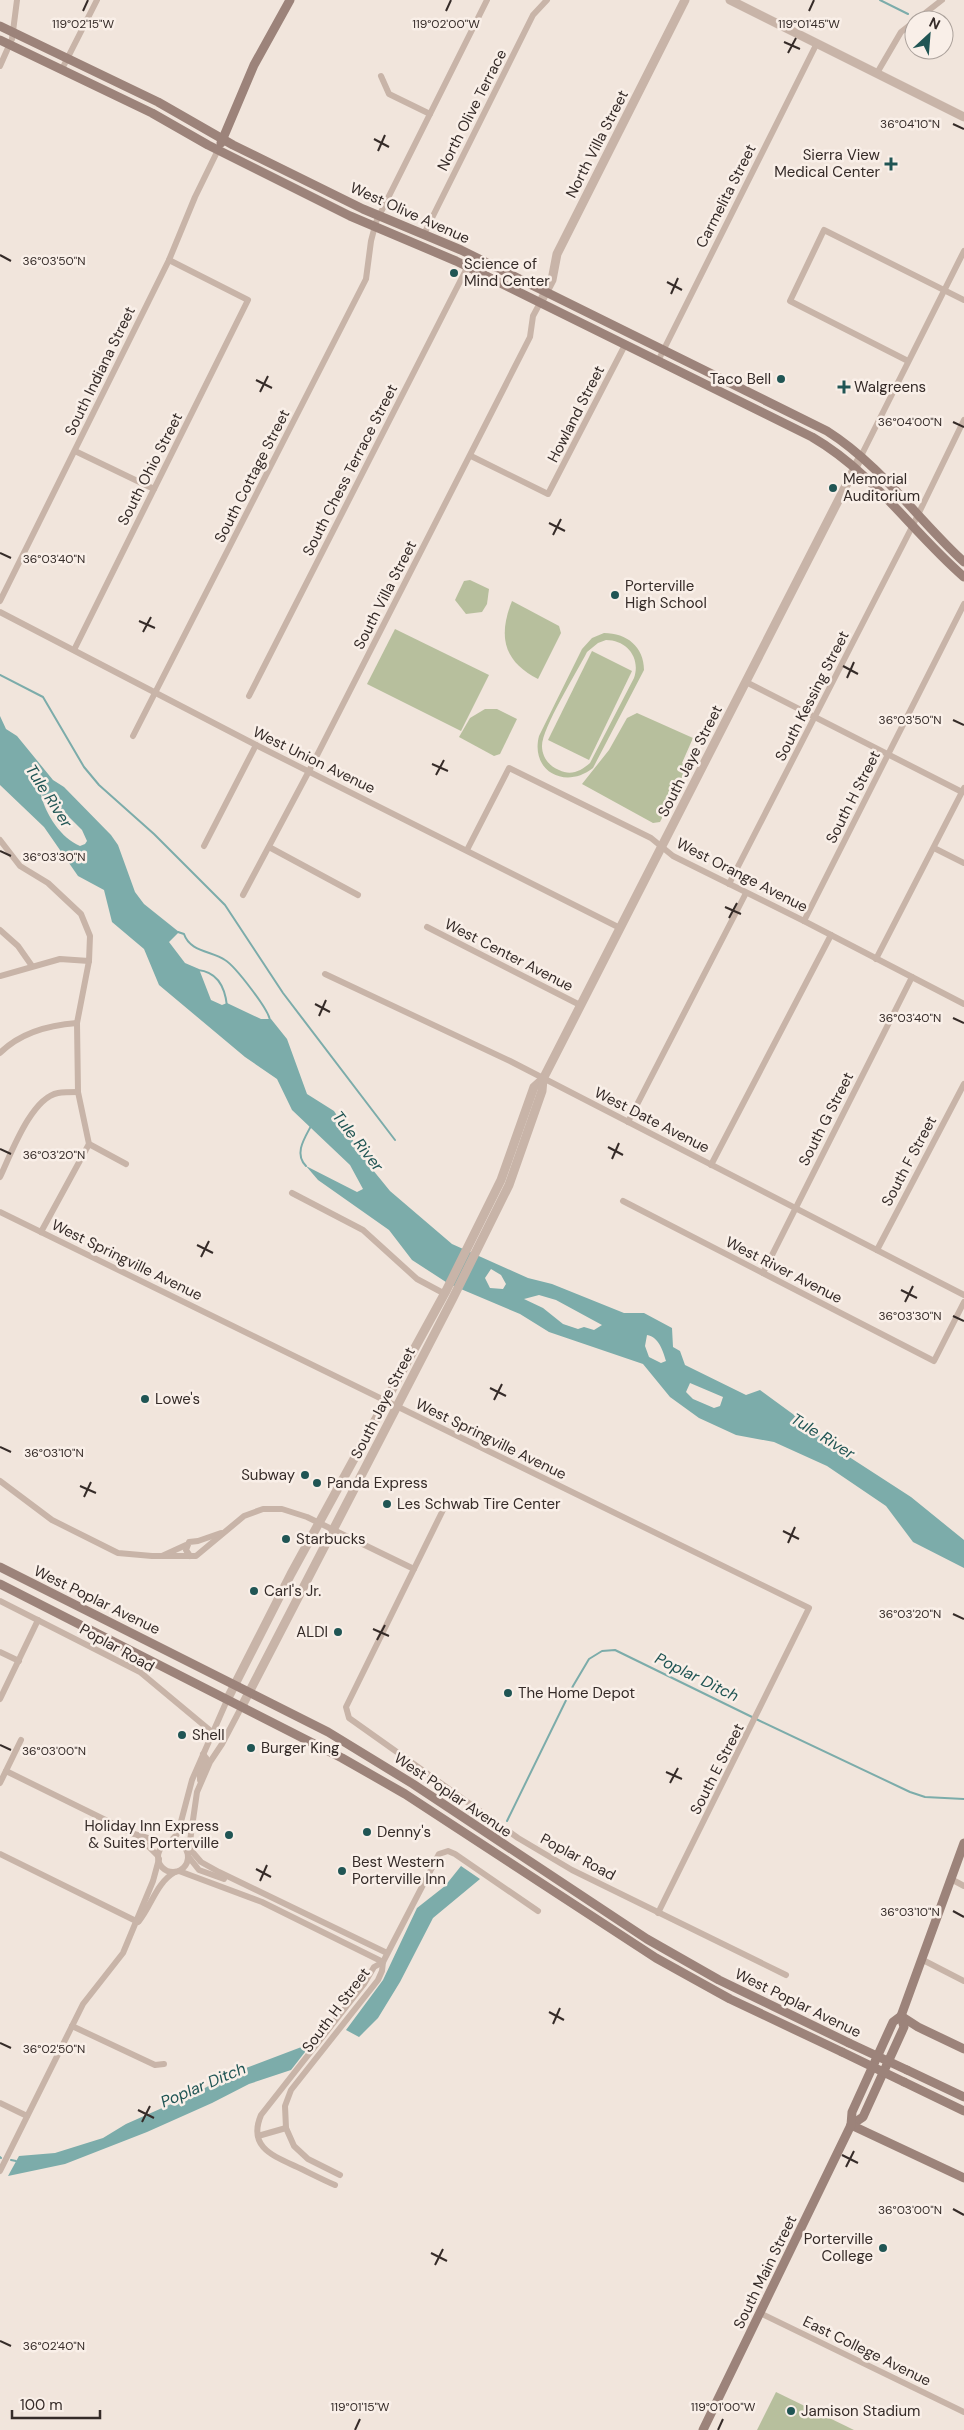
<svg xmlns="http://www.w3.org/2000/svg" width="964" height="2430" font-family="'DM Sans',sans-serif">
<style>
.green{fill:#b7bf9d;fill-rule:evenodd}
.water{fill:#7cacaa;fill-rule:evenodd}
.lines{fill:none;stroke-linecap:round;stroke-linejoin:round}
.stream{stroke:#7cacaa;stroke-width:2}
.minor{stroke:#c8b4a8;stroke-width:6}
.tertiary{stroke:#c8b4a8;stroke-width:9}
.secondary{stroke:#9c837a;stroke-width:9}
.secondary-bridge{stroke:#9c837a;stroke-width:9}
.ticks{fill:none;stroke:#352b28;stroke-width:2}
.poi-dot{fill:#205554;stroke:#f9efe8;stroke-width:2}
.labels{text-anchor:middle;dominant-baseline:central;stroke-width:5;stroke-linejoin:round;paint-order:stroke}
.street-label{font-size:15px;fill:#352b28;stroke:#f9efe8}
.poi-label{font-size:15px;fill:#352b28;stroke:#f9efe8;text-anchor:start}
.water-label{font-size:16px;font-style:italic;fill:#205554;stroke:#f9efe8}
.ticks-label{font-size:12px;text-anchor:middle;fill:#352b28;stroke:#f9efe8;stroke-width:5;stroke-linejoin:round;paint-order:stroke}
</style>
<rect width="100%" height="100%" fill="#f1e5dc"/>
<g class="green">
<path d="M470,580L489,589L487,604L482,612L466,614L455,600L464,581Z"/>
<path d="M512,601L559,626L561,633L538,679C503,661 498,636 512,601Z"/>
<path d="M395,629L489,675L461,731L367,684Z"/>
<path d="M604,633C627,633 644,647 644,670L593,768C565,790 530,771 539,736L582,649L592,638ZM606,640C627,640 641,658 634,678L590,763C581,771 571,776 559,770C549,766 542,757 542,746C542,728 577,672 587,652L598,643Z"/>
<path d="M592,651L632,671L589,760L548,740Z"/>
<path d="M485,709H497L517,719L500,754L494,756L459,737L470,718Z"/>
<path d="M637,713L693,738L682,763L687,767L660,822L653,823L582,784L609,750L627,718Z"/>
<path d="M776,2392L854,2430H757Z"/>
</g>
<g class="water">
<path d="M0,716L6,729L17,736L53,780L64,787L111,835L118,845L135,892L144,904L179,932L169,942L185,963L199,969L211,1000L222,1005L227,1003L261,1019H271L287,1039L307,1094L334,1111L368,1164L390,1191L452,1244L528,1278L552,1284L624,1313H644L672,1328L673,1347L680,1351L685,1365L746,1395L760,1390L816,1431L823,1440L911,1497L964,1540V1568L913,1542L886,1506L827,1466L774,1442L736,1435L699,1418L670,1397L643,1364L549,1332L520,1314L449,1284L412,1260L389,1230L318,1180L306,1166L357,1192L363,1189L350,1165L292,1110L277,1079L245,1057L159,985L144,949L112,922L104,890L78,876L44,827L0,785ZM41,795L55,800L62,810L82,830L87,841L85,844L80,846C61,838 46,815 41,795ZM491,1269L501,1275L506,1284L503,1289L490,1288L485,1278ZM539,1295L556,1300L602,1325L594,1330L584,1327L578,1329L563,1324L543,1308L524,1299ZM647,1335C659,1337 663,1351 666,1361L661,1363L649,1357L645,1346ZM690,1383L723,1397L720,1406L714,1408L693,1399L686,1392Z"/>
<path d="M461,1866L480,1879L433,1918L400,1982L378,2018L359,2037L346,2030L383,1980L417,1908L445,1886Z"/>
<path d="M312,2043L291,2070L249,2084L212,2103L147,2132L65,2164L8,2176L19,2156L55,2153L103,2138L126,2124L196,2093L230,2074Z"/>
</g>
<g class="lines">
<g class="stream">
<path d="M880,0L908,14"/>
<path d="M0,675L43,697L84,767L99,785L154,834L225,905L283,993L395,1140"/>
<path d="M178,932L184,934C190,952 212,951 225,960C235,966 270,1011 270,1021"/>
<path d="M198,970C218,972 225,987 227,1006"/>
<path d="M306,1166C294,1154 304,1139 311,1126"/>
<path d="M756,1719L910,1792L925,1797L964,1799"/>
<path d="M507,1821L573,1686L589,1659L602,1651L615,1650L752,1717"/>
<path d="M0,2157L1,2158"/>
<path d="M11,2160L16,2161"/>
</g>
<g class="minor">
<path d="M0,66L12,39L17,0"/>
<path d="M62,69L97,0"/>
<path d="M877,73L901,32L942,0"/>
<path d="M381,76L389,94L430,114"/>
<path d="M424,234L533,15L547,0"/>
<path d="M658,361L817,43"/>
<path d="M908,361L790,301L824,230L964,300"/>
<path d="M75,451L154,489"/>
<path d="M471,456L548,494L625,345"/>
<path d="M861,456L964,251"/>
<path d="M0,601L169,260L195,197L218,150"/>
<path d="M0,612L256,745L618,927"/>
<path d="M74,650L248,300L169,260"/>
<path d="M746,682L962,792"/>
<path d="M249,696L473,256"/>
<path d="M133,736L366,279L371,241L376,222L487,0"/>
<path d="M0,840L20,866L48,883L81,914L90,936L89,961L77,1023L78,1092L89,1144L126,1164"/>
<path d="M204,846L256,745"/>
<path d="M269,847L358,895"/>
<path d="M934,848L964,863"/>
<path d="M467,850L509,768L651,838L673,856L804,921L964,1004"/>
<path d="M729,884L912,527L964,420"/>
<path d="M243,895L309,771L530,337L533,316L540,303"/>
<path d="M804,921L964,604"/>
<path d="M427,927L580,1005"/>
<path d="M0,930L18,946L32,966"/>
<path d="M876,959L964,788"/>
<path d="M325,974L510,1061L964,1295"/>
<path d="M0,976L60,959L89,961"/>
<path d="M0,1053C20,1033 50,1025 77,1023"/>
<path d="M628,1122L746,893"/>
<path d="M711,1165L831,935"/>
<path d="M0,1177C11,1154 31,1098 58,1093C64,1092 71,1092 78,1092"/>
<path d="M292,1193L363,1230L417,1279L445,1294"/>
<path d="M623,1201L934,1361L964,1302"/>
<path d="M0,1212L809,1608L658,1913"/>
<path d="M41,1232L89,1144"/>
<path d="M877,1250L964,1084"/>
<path d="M763,1273L912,977"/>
<path d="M0,1481L52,1520L118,1553L152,1556H196L244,1516L263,1509H282L307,1517L414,1569"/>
<path d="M444,1508L346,1707L349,1718L518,1838L572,1870L786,1975"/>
<path d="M162,1556L186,1545"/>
<path d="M190,1556L186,1550L189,1542L198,1541L221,1533"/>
<path d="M0,1601L140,1672L212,1732"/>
<path d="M0,1652L19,1661"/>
<path d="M0,1699L38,1620"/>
<path d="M6,1771L134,1834L168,1844"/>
<path d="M200,1780V1773L207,1759L203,1754"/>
<path d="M0,1783L21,1740"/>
<path d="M139,1837L158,1856"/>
<circle cx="173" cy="1857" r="15"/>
<path d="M169,1843L178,1833L192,1780L228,1698"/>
<path d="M189,1848L201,1862L219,1872L387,1953"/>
<path d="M0,1854L138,1922"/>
<path d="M188,1855L197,1792L210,1762L222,1744L242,1706"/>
<path d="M188,1856L199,1870L224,1879"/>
<path d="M179,1871L262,1902L383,1962"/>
<path d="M951,1879L964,1886"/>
<path d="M139,1921C152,1905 156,1883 175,1872"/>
<path d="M921,1959L964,1981"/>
<path d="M72,2026L155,2065L164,2064"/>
<path d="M0,2103L27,2116"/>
<path d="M258,2136L286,2128"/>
<path d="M0,2171L83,2004L123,1953L153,1881L159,1859"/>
<path d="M340,2175L308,2159L294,2146L286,2128L285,2106L291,2090L378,1980L382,1971L383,1962L439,1854L448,1851L455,1854L538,1911"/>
<path d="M335,2185C321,2179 308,2172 295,2166C271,2155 248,2146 261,2115L364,1984L374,1967L383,1962"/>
<path d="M760,2313L964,2412"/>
</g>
<g class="tertiary">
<path d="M730,0L964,117"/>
<path d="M540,303L552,280L557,254L685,0"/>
<path d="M228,1698L291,1574L446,1291L501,1180L534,1087L543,1079L861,456"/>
<path d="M242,1706L453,1298L509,1185L542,1091L543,1079"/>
</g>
<g class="secondary">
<path d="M0,26L158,102L233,145L363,209L461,250L827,431C882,466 917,519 964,562"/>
<path d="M0,40L152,113L208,145L350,216L456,261L812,437C874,473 911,531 964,577"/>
<path d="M221,143L254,65L290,0"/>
<path d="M0,1567L328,1732L413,1784L647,1939L719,1980L849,2043"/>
<path d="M0,1584L342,1758L405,1794L656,1958L730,1999L842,2052"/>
<path d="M901,2016L918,2027L964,2049"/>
<path d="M907,2070L964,2097"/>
<path d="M904,2082L964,2111"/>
<path d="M851,2125L863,2117L904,2027L901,2016L964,1843"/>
<path d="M851,2125L964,2178"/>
<path d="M703,2430L851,2125L852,2112L893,2022L901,2016"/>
</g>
<g class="secondary-bridge">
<path d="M849,2043L907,2070"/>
<path d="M842,2052L904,2082"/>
</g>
</g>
<path class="ticks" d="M83,11L88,0M446,11L451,0M809,11L814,0M784,42L800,49M788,53L796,38M953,124L964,129M374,139L389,147M378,151L385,135M0,255L11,261M667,282L682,290M671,294L678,278M256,380L272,388M260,392L268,376M953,422L964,427M549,523L565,531M553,535L561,519M0,553L11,558M139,621L155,628M143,632L151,617M843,666L858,674M847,678L854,662M953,720L964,725M432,764L448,771M436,775L444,760M0,851L11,856M725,907L741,914M729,918L737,903M315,1004L330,1012M319,1016L326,1000M953,1018L964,1023M608,1147L623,1155M0,1149L11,1154M612,1159L619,1143M197,1245L213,1253M201,1257L209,1241M901,1290L917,1298M905,1302L913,1286M953,1316L964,1321M490,1388L506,1396M494,1400L502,1384M0,1447L11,1452M80,1486L96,1493M84,1497L91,1482M783,1531L799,1539M788,1543L795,1527M953,1614L964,1619M373,1629L389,1636M377,1640L385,1625M0,1745L11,1750M666,1772L682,1779M670,1783L678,1768M256,1869L271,1877M260,1881L267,1865M953,1911L964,1917M549,2012L564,2020M553,2024L560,2008M0,2043L11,2048M138,2110L154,2118M142,2122L150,2106M842,2155L858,2163M846,2167L854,2151M953,2209L964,2215M431,2253L447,2261M435,2265L443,2249M0,2341L11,2346M355,2430L360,2419M718,2430L723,2419"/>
<g class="poi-dot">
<path d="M888.5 156.5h5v5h5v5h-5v5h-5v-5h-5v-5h5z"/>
<circle cx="454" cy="273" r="5"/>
<circle cx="781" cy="379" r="5"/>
<path d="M841.5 379.5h5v5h5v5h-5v5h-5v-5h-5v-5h5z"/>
<circle cx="833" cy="488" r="5"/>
<circle cx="615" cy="595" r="5"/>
<circle cx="145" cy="1399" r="5"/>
<circle cx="305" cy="1475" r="5"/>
<circle cx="317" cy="1483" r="5"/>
<circle cx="387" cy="1504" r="5"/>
<circle cx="286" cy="1539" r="5"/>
<circle cx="254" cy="1591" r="5"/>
<circle cx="338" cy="1632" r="5"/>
<circle cx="508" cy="1693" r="5"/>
<circle cx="182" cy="1735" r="5"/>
<circle cx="251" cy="1748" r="5"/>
<circle cx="367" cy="1832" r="5"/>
<circle cx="229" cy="1835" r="5"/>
<circle cx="342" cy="1871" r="5"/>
<circle cx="883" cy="2248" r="5"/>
<circle cx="791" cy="2411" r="5"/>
</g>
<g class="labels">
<g class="street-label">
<text transform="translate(472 110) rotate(-63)">North Olive Terrace</text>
<text transform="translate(597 144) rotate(-63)">North Villa Street</text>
<text transform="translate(726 196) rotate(-63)">Carmelita Street</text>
<text transform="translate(410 213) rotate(24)">West Olive Avenue</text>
<text transform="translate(100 371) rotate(-64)">South Indiana Street</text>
<text transform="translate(576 414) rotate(-63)">Howland Street</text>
<text transform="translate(150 469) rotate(-63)">South Ohio Street</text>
<text transform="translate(350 470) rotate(-63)">South Chess Terrace Street</text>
<text transform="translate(252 476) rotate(-63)">South Cottage Street</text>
<text transform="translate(385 595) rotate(-63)">South Villa Street</text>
<text transform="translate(812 696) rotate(-63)">South Kessing Street</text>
<text transform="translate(314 760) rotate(26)">West Union Avenue</text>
<text transform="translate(690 761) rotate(-63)">South Jaye Street</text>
<text transform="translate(853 797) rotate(-63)">South H Street</text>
<text transform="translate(742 875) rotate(27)">West Orange Avenue</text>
<text transform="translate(509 955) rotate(27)">West Center Avenue</text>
<text transform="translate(826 1119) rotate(-63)">South G Street</text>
<text transform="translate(652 1120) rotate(27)">West Date Avenue</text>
<text transform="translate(909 1161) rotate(-62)">South F Street</text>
<text transform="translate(127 1260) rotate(26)">West Springville Avenue</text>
<text transform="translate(784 1270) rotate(27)">West River Avenue</text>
<text transform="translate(383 1403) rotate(-63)">South Jaye Street</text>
<text transform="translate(491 1439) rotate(26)">West Springville Avenue</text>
<text transform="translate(97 1600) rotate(26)">West Poplar Avenue</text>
<text transform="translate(117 1648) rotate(29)">Poplar Road</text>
<text transform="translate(717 1769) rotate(-63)">South E Street</text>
<text transform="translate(453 1795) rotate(34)">West Poplar Avenue</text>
<text transform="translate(578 1857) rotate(28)">Poplar Road</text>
<text transform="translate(798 2003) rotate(26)">West Poplar Avenue</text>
<text transform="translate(336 2010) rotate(-53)">South H Street</text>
<text transform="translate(765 2272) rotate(-64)">South Main Street</text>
<text transform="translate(867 2351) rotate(26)">East College Avenue</text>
</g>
<g class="poi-label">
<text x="880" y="155" text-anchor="end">Sierra View<tspan x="880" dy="17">Medical Center</tspan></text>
<text x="464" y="264">Science of<tspan x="464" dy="17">Mind Center</tspan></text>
<text x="771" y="379" text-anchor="end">Taco Bell</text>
<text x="854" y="387">Walgreens</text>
<text x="843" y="479">Memorial<tspan x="843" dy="17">Auditorium</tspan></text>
<text x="625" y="586">Porterville<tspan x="625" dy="17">High School</tspan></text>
<text x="155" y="1399">Lowe's</text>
<text x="295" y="1475" text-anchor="end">Subway</text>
<text x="327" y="1483">Panda Express</text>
<text x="397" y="1504">Les Schwab Tire Center</text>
<text x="296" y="1539">Starbucks</text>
<text x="264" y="1591">Carl's Jr.</text>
<text x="328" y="1632" text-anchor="end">ALDI</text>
<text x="518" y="1693">The Home Depot</text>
<text x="192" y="1735">Shell</text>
<text x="261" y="1748">Burger King</text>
<text x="219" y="1826" text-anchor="end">Holiday Inn Express<tspan x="219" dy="17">&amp; Suites Porterville</tspan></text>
<text x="377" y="1832">Denny's</text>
<text x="352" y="1862">Best Western<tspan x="352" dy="17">Porterville Inn</tspan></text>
<text x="873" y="2239" text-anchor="end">Porterville<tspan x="873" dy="17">College</tspan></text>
<text x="801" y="2411">Jamison Stadium</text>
</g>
<g class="water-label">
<text transform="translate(49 796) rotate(57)">Tule River</text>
<text transform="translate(358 1141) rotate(52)">Tule River</text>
<text transform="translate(823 1436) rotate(32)">Tule River</text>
<text transform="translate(697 1677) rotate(26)">Poplar Ditch</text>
<text transform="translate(203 2085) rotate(-23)">Poplar Ditch</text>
</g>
</g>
<g class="ticks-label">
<text x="83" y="28">119°02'15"W</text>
<text x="446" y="28">119°02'00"W</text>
<text x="809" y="28">119°01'45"W</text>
<text x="910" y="128">36°04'10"N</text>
<text x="54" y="265">36°03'50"N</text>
<text x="910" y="426">36°04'00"N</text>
<text x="54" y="563">36°03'40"N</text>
<text x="910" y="724">36°03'50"N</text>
<text x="54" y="861">36°03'30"N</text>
<text x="910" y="1022">36°03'40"N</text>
<text x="54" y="1159">36°03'20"N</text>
<text x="910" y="1320">36°03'30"N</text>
<text x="54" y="1457">36°03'10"N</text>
<text x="910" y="1618">36°03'20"N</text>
<text x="54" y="1755">36°03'00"N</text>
<text x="910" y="1916">36°03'10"N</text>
<text x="54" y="2053">36°02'50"N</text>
<text x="910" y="2214">36°03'00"N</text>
<text x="54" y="2350">36°02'40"N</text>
<text x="360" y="2411">119°01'15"W</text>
<text x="723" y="2411">119°01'00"W</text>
</g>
<g transform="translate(929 35) rotate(26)"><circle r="24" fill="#f9efe8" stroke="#aba19b"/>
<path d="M0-4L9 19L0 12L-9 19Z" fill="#205554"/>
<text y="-8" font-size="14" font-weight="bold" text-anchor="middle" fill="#352b28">N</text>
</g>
<path d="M12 2410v8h88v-8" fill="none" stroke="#352b28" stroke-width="2.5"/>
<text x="20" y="2410" font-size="15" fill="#352b28" stroke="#f9efe8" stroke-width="4" paint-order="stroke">100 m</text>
</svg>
